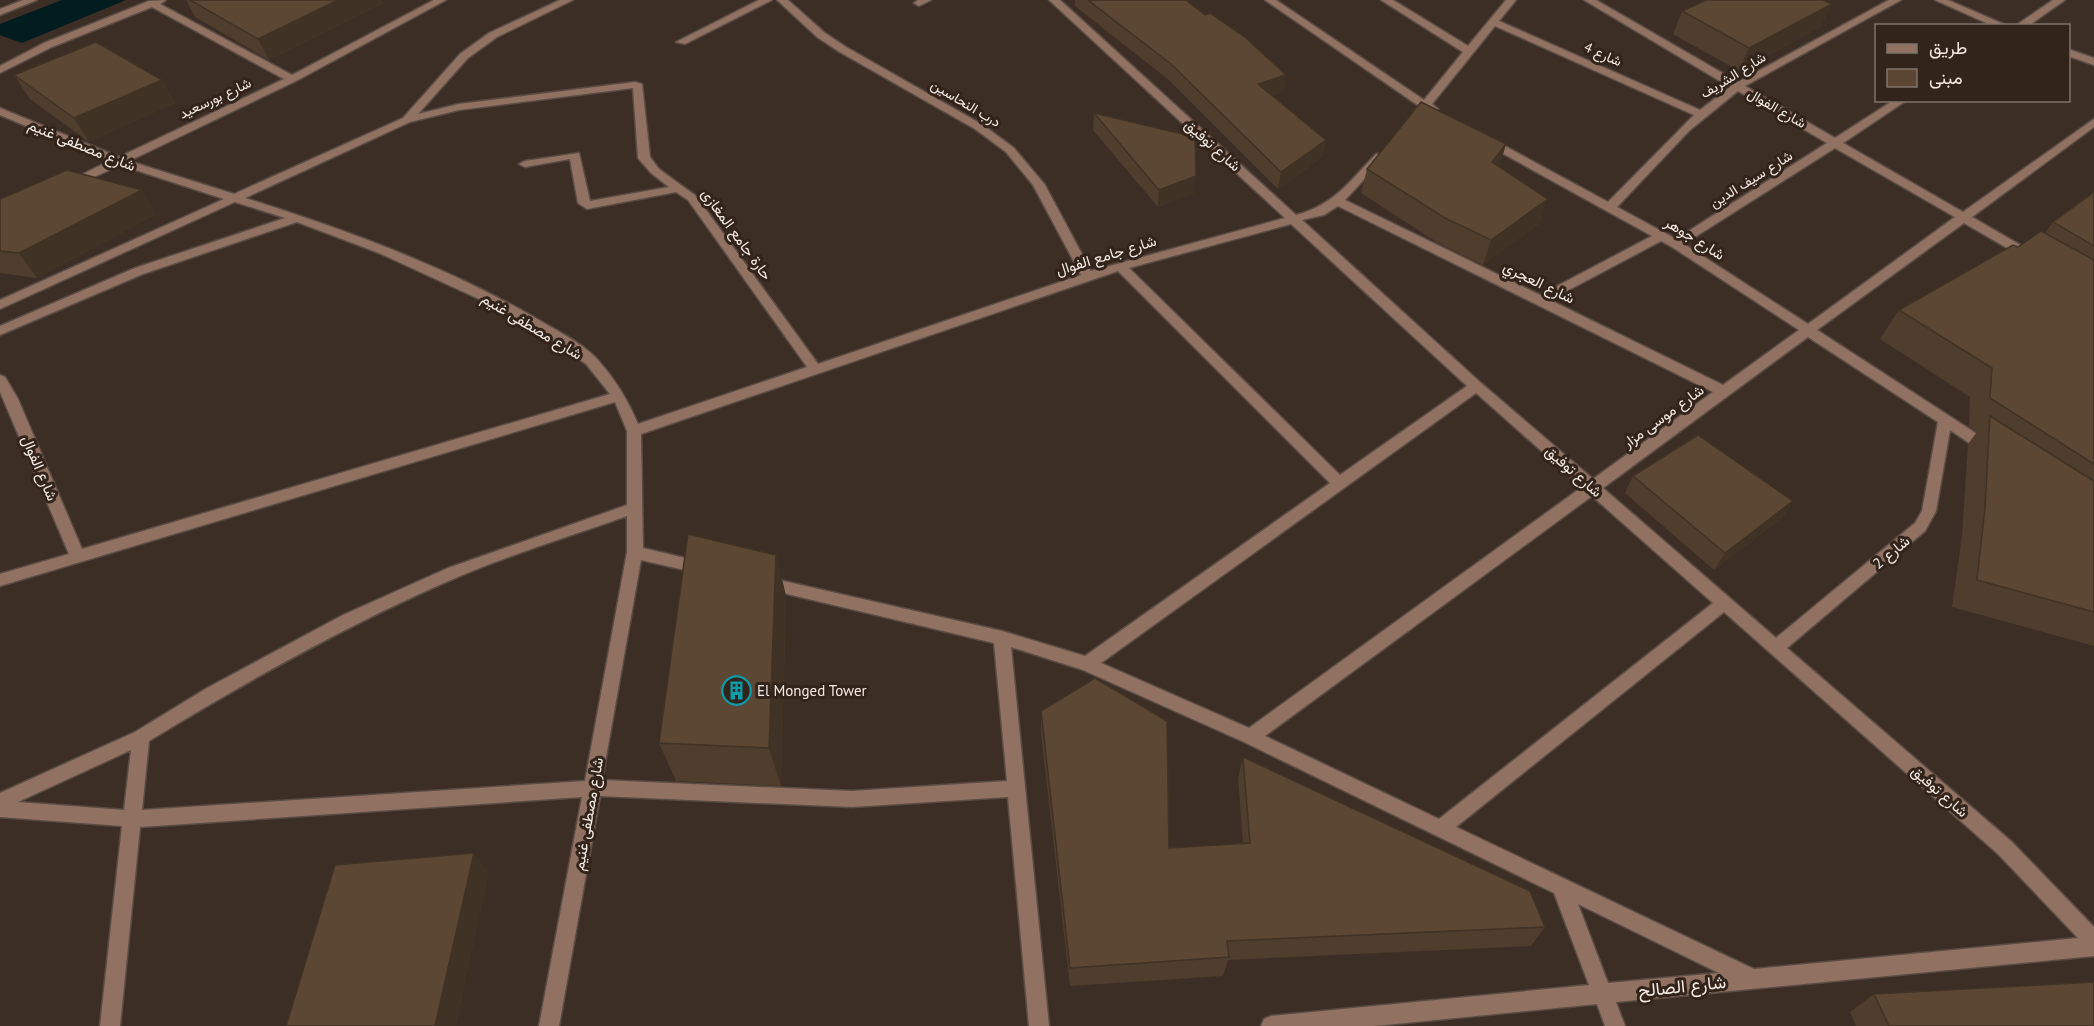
<svg xmlns="http://www.w3.org/2000/svg" width="2094" height="1026" font-family="'PT Sans',Vazirmatn,sans-serif">
<style>
.water{fill:#021d20}
.lines{fill:none;stroke-linecap:round;stroke-linejoin:round}
.minor-casing{stroke:#5a4c44;stroke-width:3}
.minor{fill:#917262;fill-rule:evenodd}
.wall{fill:#4f3d2d}
.shaded-wall{fill:#403224}
.building{fill:#5c4734;stroke:#403224;stroke-width:1.5}
.labels{text-anchor:middle;dominant-baseline:central;stroke-width:6;stroke-linejoin:round;paint-order:stroke}
.far-street-label{font-size:14px;fill:#f4eae4;stroke:#32241b}
.street-label{font-size:15px;fill:#f4eae4;stroke:#32241b}
.poi-label{font-size:15px;fill:#f4eae4;stroke:#32241b;text-anchor:start}
.near-street-label{font-size:18px;fill:#f4eae4;stroke:#32241b}
</style>
<rect width="100%" height="100%" fill="#3d2e25"/>
<path class="water" d="M62,0H126L22,43L0,35V24Z"/>
<g class="lines">
<defs>
<g id="minor">
<path d="M23,0H37L0,15V9Z"/>
<path d="M166,0L160,4L292,75L434,0H446L296,81L129,161L234,194L403,118L460,54L489,33L560,0H573L497,37L468,58L418,114L459,104L635,82L642,84L650,157L659,169L696,196L818,364L1081,275L1033,185L1006,152L975,129L838,51L817,37L777,0H788L825,33L846,47L983,125L1014,148L1045,185L1091,271L1285,218L1049,0H1060L1296,215C1334,205 1350,181 1376,154H1384V158L1345,200L1540,295L1652,236L1482,142V138H1490L1608,202L1694,115L1495,26L1432,104L1438,109V113L1426,111L1418,121H1410L1409,119L1419,106L1265,0H1276L1424,100L1463,52L1381,0H1393L1468,46L1506,0H1516L1499,21L1700,110L1730,87L1584,0H1596L1738,82L1889,0H1901L1745,86L1835,138L1894,100H1907L1843,143L1963,212L2094,119V127L1972,217L2034,253L2036,256L2034,259H2026L1964,223L1817,330L1994,445L1996,449L1994,453H1984L1950,430L1936,511L1925,531L1787,648L2012,842L2094,927V956L1616,1002L1625,1026H1605L1597,1004L1375,1026H1261L1264,1019L1271,1016L1589,985L1554,893L1244,742L1083,670L1011,647L1049,1026H1029L1008,797L852,807L600,796L559,1026H539L582,797L140,827L120,1026H100L122,826L0,817V793L135,732L207,688L343,615L448,568L627,505V431L615,402L0,586V574L69,554L0,392V375L5,377L18,399L82,549L610,394L586,364L548,337L492,305L379,253L297,222L143,274L0,335V326L135,268L285,218L235,202L0,309V300L224,199L120,165L75,186H67V182L109,161L0,115V108L119,157L284,79L152,7L52,47L0,73V66L44,43L149,1ZM633,88L638,158L651,173L669,187L590,201L579,153L525,161L519,164L525,167L570,159L578,203L587,209L676,192L688,200L807,367L638,424C628,400 615,379 597,359C580,341 553,329 532,316C442,265 344,229 245,198L410,122L459,110ZM1738,91L1827,143L1676,239L1617,207L1690,130ZM1835,148L1955,217L1808,324L1684,244ZM1338,206L1713,392L1593,479L1481,383L1302,220L1324,215ZM1291,224L1467,386L1340,475L1129,268ZM1661,241L1672,247L1799,330L1723,385L1550,300ZM1118,271L1330,483L1085,656L1002,631L766,577L760,579L758,583L760,587L766,589L994,643L1007,781L852,791L602,780L641,560L702,574L708,572L710,568L708,564L702,562L643,548L641,434ZM1808,337L1938,422L1922,511L1915,523L1776,638L1603,488ZM1476,393L1582,487L1249,728L1101,663ZM1592,496L1713,603L1439,819L1265,736ZM627,516V552L585,781L142,810L149,741C249,680 352,622 460,576C514,553 571,536 627,516ZM1724,612L1998,854L2078,938L1754,969L1456,827ZM131,750L124,810L18,802ZM1578,904L1719,973L1608,983Z"/>
<path d="M759,0H772L685,44L676,42Z"/>
<path d="M918,0H931L919,6L914,3Z"/>
<path d="M1935,0H1948L2008,26H1993Z"/>
<path d="M2053,0H2065L2028,26H2015Z"/>
<path d="M2068,49L2094,58V65L2068,56Z"/>
</g>
</defs>
<use href="#minor" class="minor-casing"/>
<use href="#minor" class="minor"/>
</g>
<g class="wall">
<path d="M186,0H381L383,3L269,60L195,17Z"/>
<path d="M1075,0H1186L1284,91L1271,96L1323,157L1278,189L1170,81L1075,6Z"/>
<path d="M1682,11L1821,27L1739,71L1673,34Z"/>
<path d="M14,75L162,80L175,103L89,142L30,99Z"/>
<path d="M1094,113L1194,193L1158,207L1093,130Z"/>
<path d="M1506,144L1499,166L1540,223L1483,265L1438,243L1361,193L1367,169Z"/>
<path d="M2094,192V646L1952,607L1962,536L1968,444L1977,432L1969,426L1970,397L1880,339L1899,310L2045,233L2053,222Z"/>
<path d="M0,199L157,214L37,278L0,273Z"/>
<path d="M1633,476L1793,501L1782,518L1714,570L1625,493Z"/>
<path d="M776,555L786,596L781,786L676,781L659,743Z"/>
<path d="M1041,711L1169,848L1243,844L1238,778L1243,757L1545,927L1531,946L1228,960L1223,976L1070,986L1041,734Z"/>
<path d="M1874,994L2094,1026H1856L1850,1012Z"/>
</g>
<g class="shaded-wall">
<path d="M338,0H381L383,3L269,60L258,39Z"/>
<path d="M1832,4L1821,27L1739,71L1749,48Z"/>
<path d="M1286,75L1284,91L1255,101L1258,84Z"/>
<path d="M162,80L175,103L89,142L74,118Z"/>
<path d="M1326,140L1323,157L1278,189L1281,172Z"/>
<path d="M1506,144L1499,168L1492,162Z"/>
<path d="M1196,176L1194,193L1158,207L1159,190Z"/>
<path d="M142,190L157,214L37,278L19,253Z"/>
<path d="M1548,199L1540,223L1483,265L1491,240Z"/>
<path d="M1793,501L1782,518L1714,570L1725,553Z"/>
<path d="M776,555L786,596L781,786L769,748Z"/>
<path d="M474,853L489,873L456,1026H435Z"/>
</g>
<g class="building">
<path d="M190,0H338L258,39Z"/>
<path d="M1088,0H1186L1205,15L1210,13L1246,38L1286,75L1258,84L1326,140L1281,172L1171,64Z"/>
<path d="M1706,0H1823L1832,4L1749,48L1682,11Z"/>
<path d="M96,42L162,80L74,118L14,75Z"/>
<path d="M1421,102L1506,144L1492,162L1548,199L1491,240L1445,218L1367,169Z"/>
<path d="M1094,113L1195,137L1196,176L1159,190Z"/>
<path d="M67,170L142,190L19,253L0,251V199Z"/>
<path d="M2094,192V246L2053,222Z"/>
<path d="M2041,231L2094,260V464L1990,398L1992,368L1899,310L2013,245L2018,247Z"/>
<path d="M1990,416L2094,481V612L1977,580L1985,508Z"/>
<path d="M1698,435L1793,501L1725,553L1633,476Z"/>
<path d="M688,534L776,555L769,748L659,743Z"/>
<path d="M1095,678L1167,721L1169,848L1250,843L1243,757L1530,891L1545,927L1227,941L1229,957L1070,968L1041,711Z"/>
<path d="M474,853L435,1026H286L335,865Z"/>
<path d="M2094,982V1026H1889L1874,994Z"/>
</g>
<defs>
<symbol id="building-ring" viewBox="-11 -11 22 22"><circle r="9.5" fill="#32241b" stroke="#0f9aa8" stroke-width="1.5"/><path d="M-4-6H4V6H1V3H-1V6H-4ZM-2.5-4.3h1.7v1.8h-1.7ZM.8-4.3h1.7v1.8H.8ZM-2.5-1h1.7V.8h-1.7ZM.8-1h1.7V.8H.8Z" fill="#0f9aa8"/></symbol>
</defs>
<g fill-rule="evenodd">
<use href="#building-ring" x="720" y="674" width="33" height="33"/>
</g>
<g class="labels">
<g class="far-street-label">
<text transform="translate(1603 54) rotate(24)">شارع 4</text>
<text transform="translate(1733 75) rotate(-32)">شارع الشريف</text>
<text transform="translate(215 98) rotate(-25)">شارع بورسعيد</text>
<text transform="translate(966 103) rotate(31)">درب النحاسين</text>
<text transform="translate(1777 108) rotate(30)">شارع الفوال</text>
<text transform="translate(1751 179) rotate(-32)">شارع سيف الدين</text>
</g>
<g class="street-label">
<text transform="translate(82 145) rotate(22)">شارع مصطفى غنيم</text>
<text transform="translate(1213 145) rotate(42)">شارع توفيق</text>
<text transform="translate(737 234) rotate(54)">حارة جامع المغازى</text>
<text transform="translate(1695 238) rotate(32)">شارع جوهر</text>
<text transform="translate(1106 255) rotate(-17)">شارع جامع الفوال</text>
<text transform="translate(1539 282) rotate(26)">شارع العجري</text>
<text transform="translate(532 326) rotate(31)">شارع مصطفى غنيم</text>
<text transform="translate(1663 416) rotate(-36)">شارع موسى مزار</text>
<text transform="translate(40 468) rotate(67)">شارع الفوال</text>
<text transform="translate(1574 471) rotate(41)">شارع توفيق</text>
<text transform="translate(1891 552) rotate(-40)">شارع 2</text>
<text transform="translate(1940 791) rotate(41)">شارع توفيق</text>
<text transform="translate(588 814) rotate(-80)">شارع مصطفى غنيم</text>
</g>
<g class="poi-label">
<text x="757" y="690">El Monged Tower</text>
</g>
<g class="near-street-label">
<text transform="translate(1682 986) rotate(-6)">شارع الصالح</text>
</g>
</g>
<rect x="1875" y="24" width="195" height="78" fill="#32241b" stroke="#80736b" stroke-width="1.5"/>
<rect x="1887" y="44" width="30" height="9" fill="#917262" stroke="#80736b" stroke-width="1.5"/>
<text x="1929" y="54" font-size="18" fill="#f4eae4">طريق</text>
<rect x="1887" y="69" width="30" height="18" fill="#5c4734" stroke="#80736b" stroke-width="1.5"/>
<text x="1929" y="84" font-size="18" fill="#f4eae4">مبنى</text>
</svg>
